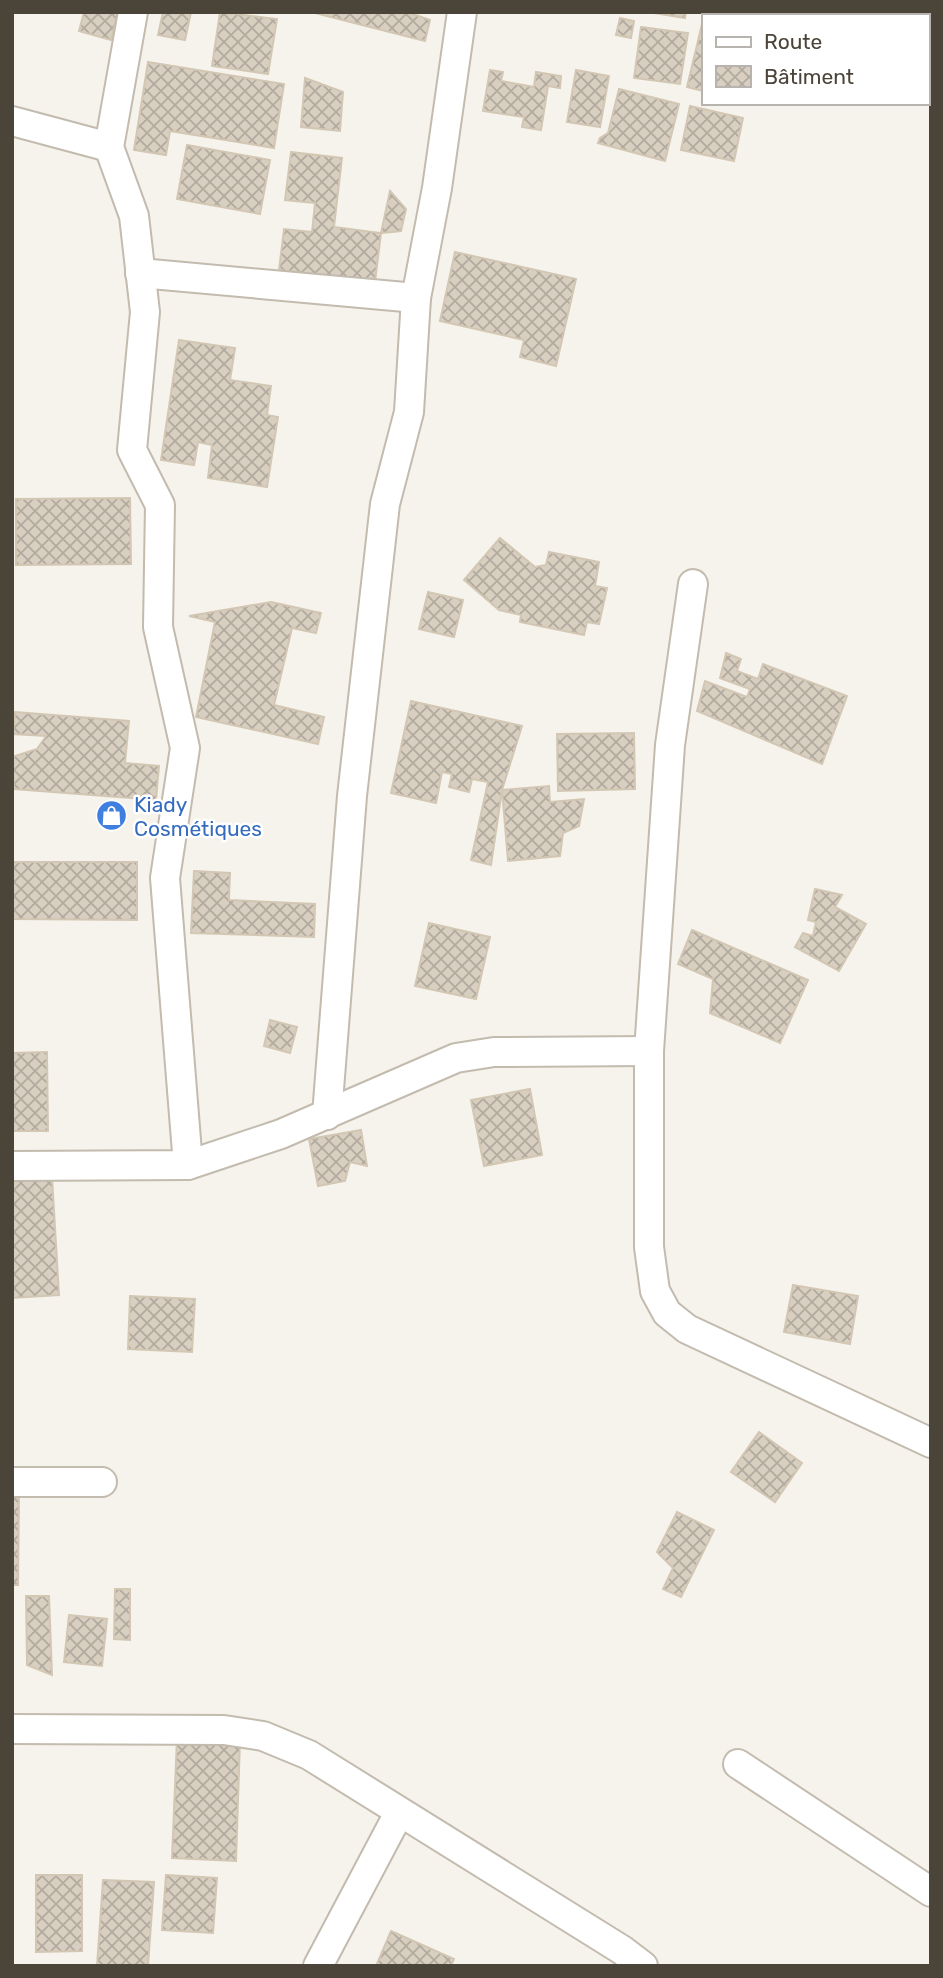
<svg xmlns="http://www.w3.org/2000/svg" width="943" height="1978" font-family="Rubik,sans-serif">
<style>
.building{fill:url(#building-cross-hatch);stroke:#d3c7b4;stroke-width:2}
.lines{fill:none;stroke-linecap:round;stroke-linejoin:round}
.minor-casing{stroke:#c2bbae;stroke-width:32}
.minor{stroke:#fff;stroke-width:28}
.labels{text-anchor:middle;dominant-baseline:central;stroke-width:5;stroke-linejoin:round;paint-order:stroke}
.shop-label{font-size:21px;fill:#366cbe;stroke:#fff;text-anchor:start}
</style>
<defs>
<pattern id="building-cross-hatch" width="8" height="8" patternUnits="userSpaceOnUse" patternTransform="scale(1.75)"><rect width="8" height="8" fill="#d8cfc1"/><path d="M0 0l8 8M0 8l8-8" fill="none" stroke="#b1aa9e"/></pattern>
</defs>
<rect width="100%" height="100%" fill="#f6f3ec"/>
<g class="building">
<path d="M84,12H118L111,40L79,31Z"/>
<path d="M163,12H191L185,40L158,35Z"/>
<path d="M220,12L277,19L268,74L212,66Z"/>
<path d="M311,12H407L430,20L425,41Z"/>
<path d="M648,12H686L685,18Z"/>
<path d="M727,12H756L755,16H726Z"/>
<path d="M620,18L634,21L631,38L616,35Z"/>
<path d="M702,24H703V91L687,87Z"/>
<path d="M641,27L688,33L680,84L634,78Z"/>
<path d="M148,62L284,84L274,148L170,131L166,155L134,150Z"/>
<path d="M490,70L503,72L501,81L534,87L536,72L561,76L560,88L548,86L541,130L522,127L524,117L483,111Z"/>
<path d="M576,70L609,76L600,127L567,122Z"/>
<path d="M305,78L343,92L340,131L301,127Z"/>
<path d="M619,89L679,104L665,161L598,143L600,138L608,133Z"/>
<path d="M690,106L743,118L734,161L681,150Z"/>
<path d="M187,145L270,160L260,214L177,199Z"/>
<path d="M291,152L342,158L334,227L381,233L375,282L279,270L284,229L312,232L315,203L285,200Z"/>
<path d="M390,191L406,209L401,231L381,233Z"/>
<path d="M455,252L576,279L556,366L520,357L524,340L440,321Z"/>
<path d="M179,340L235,348L230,380L271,386L267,415L278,417L267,487L208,478L212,445L198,442L194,465L161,460Z"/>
<path d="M130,498L131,564L16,565V499Z"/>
<path d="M500,538L535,567L546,565L549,552L599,562L595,586L607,588L599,624L587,622L584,635L520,622L521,615L499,610L464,580Z"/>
<path d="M428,592L463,600L454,637L419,629Z"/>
<path d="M271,602L321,613L316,633L292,628L274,705L324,717L318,744L196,717L215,622L189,616Z"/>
<path d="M726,653L741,659L737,671L758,679L763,664L847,696L822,764L697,711L705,681L747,697L750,689L720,678Z"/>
<path d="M411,701L522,726L502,790L491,865L471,860L488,782L472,779L469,792L449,787L452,774L442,772L436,803L391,793Z"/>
<path d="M15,712L129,721L125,763L159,766L156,800L14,789L12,757L37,749L46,736L13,734Z"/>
<path d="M634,733L635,789L558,791L557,734Z"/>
<path d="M549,786L550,802L584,799L579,826L563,833L560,856L508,861L502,790Z"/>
<path d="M12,862H137V920L12,919Z"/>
<path d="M194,871L230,873L229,900L315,904L314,937L191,933Z"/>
<path d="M815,889L842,895L835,907L866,924L839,971L795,947L803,933L813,936L816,922L808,920Z"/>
<path d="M429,923L490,937L476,999L415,986Z"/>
<path d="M692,930L808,980L780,1043L710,1013L713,979L678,964Z"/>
<path d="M270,1020L297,1027L290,1053L264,1046Z"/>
<path d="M47,1052L48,1131H12V1053Z"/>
<path d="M530,1089L542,1155L484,1166L471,1100Z"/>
<path d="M361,1130L367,1166L350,1162L345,1181L318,1186L309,1139Z"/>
<path d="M52,1177L59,1295L12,1298V1179Z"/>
<path d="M793,1285L858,1296L850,1344L784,1332Z"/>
<path d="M130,1296L195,1299L192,1352L128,1349Z"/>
<path d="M759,1432L802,1463L775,1502L731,1472Z"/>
<path d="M12,1492H19L18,1585H12Z"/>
<path d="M677,1512L714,1530L681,1597L663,1589L673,1568L657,1552Z"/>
<path d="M115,1589H130V1640L114,1639Z"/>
<path d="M26,1596H49L52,1675L27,1665Z"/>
<path d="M69,1615L107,1619L102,1666L64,1662Z"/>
<path d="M177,1738L240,1740L236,1861L172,1858Z"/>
<path d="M36,1875H82V1951L36,1952Z"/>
<path d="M166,1875L217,1878L213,1933L162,1930Z"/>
<path d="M103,1880L154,1882L148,1966H97Z"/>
<path d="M391,1931L454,1959L451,1966H376Z"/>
</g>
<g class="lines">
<defs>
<g id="minor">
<path d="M133,12L109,147L134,216L145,312L132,450L160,505L158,627L185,748L165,878L188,1165"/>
<path d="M12,121L109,147"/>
<path d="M140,273L416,298"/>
<path d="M693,584L670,745L649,1051V1247L655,1291L667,1313L687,1329L931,1443"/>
<path d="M327,1115L352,796L385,504L409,412L416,298L437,188L462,12"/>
<path d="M12,1166L188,1165L281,1134L456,1058L494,1052L649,1051"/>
<path d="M12,1482H102"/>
<path d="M12,1729L224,1730L263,1736L309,1755L622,1950L643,1966"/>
<path d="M738,1764L931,1892"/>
<path d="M318,1966L399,1813"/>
</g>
</defs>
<use href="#minor" class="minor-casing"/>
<use href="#minor" class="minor"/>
</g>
<defs>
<symbol id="shop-disc" viewBox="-11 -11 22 22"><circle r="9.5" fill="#3f7fe0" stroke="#fff"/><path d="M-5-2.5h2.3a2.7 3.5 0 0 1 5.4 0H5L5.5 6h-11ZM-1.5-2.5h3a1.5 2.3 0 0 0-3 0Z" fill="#fff"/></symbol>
</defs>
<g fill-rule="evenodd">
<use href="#shop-disc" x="94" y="798" width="35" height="35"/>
</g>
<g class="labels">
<g class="shop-label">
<text x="134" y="804">Kiady<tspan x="134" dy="24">Cosmétiques</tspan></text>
</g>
</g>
<rect width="943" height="1978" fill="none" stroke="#4b4439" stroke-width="28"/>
<rect x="702" y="14" width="228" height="91" fill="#ffffff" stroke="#b7b4b0" stroke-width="2"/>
<rect x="716" y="37" width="35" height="10" fill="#ffffff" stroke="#b7b4b0" stroke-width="2"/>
<text x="764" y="49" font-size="21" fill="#4b4439">Route</text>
<rect x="716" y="66" width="35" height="21" fill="url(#building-cross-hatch)" stroke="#b7b4b0" stroke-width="2"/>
<text x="764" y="84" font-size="21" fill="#4b4439">Bâtiment</text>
</svg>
